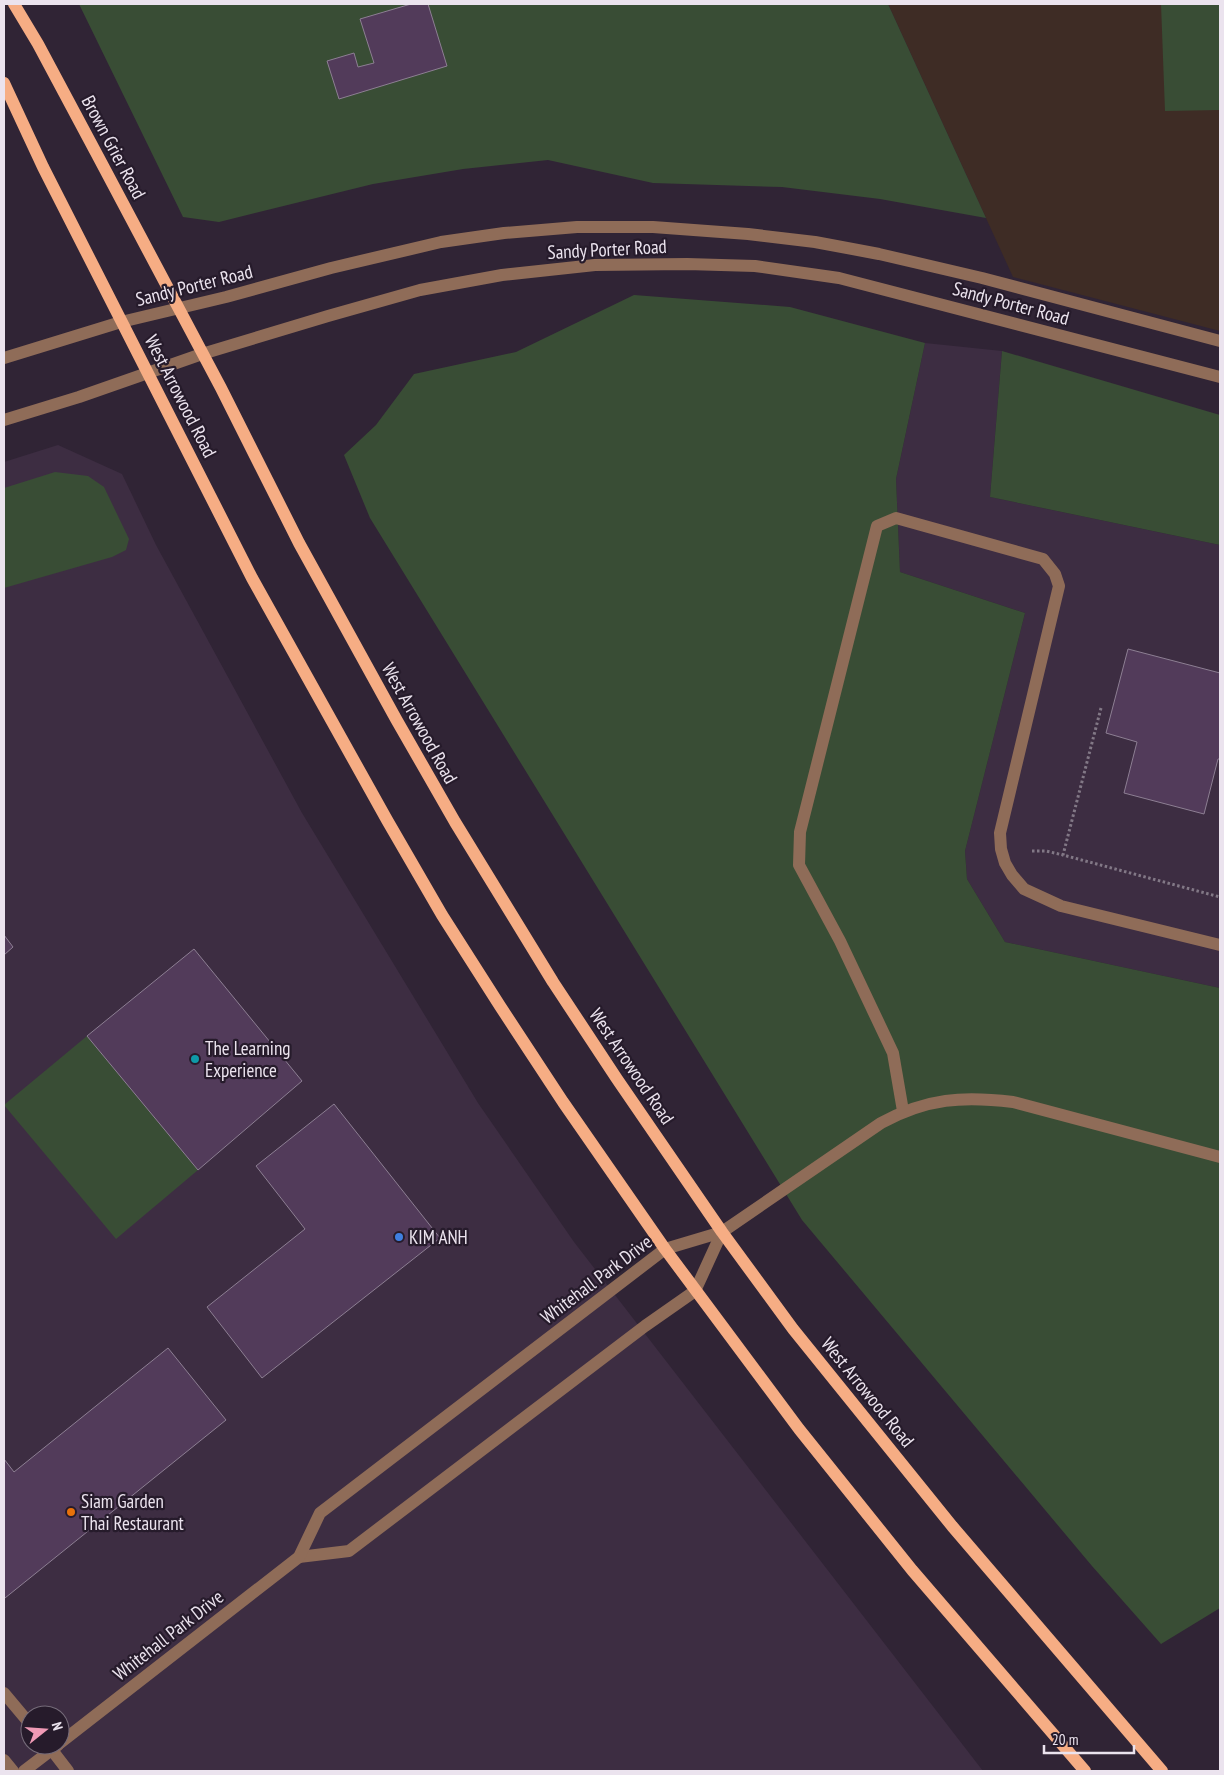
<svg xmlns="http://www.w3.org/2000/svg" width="1224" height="1775" font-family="'PT Sans Narrow',sans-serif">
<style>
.built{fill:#3d2d42;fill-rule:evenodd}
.education{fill:#3e2c25}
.green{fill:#394d35}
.building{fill:#523b5a;stroke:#8d7f93}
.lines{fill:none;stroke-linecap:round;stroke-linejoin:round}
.path{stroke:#827886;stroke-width:3;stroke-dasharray:2.5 2.5;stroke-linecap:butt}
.minor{stroke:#8f6c58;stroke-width:12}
.major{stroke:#f6ad84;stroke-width:12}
.culture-dot{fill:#0f9aa8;stroke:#261b2b;stroke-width:2}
.shop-dot{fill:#3f7fe0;stroke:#261b2b;stroke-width:2}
.food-dot{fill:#e8710a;stroke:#261b2b;stroke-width:2}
.labels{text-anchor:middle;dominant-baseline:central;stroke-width:4.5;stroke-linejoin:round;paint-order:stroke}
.street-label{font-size:19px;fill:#ebe3ee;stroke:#261b2b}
.poi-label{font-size:19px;fill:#ebe3ee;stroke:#261b2b;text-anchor:start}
</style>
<rect width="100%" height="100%" fill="#302435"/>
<g class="built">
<path d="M925,343L1002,351L990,497L1220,545V988L1005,942L967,879L965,851L1025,613L900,572L896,479Z"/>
<path d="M58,445L122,474L156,545L302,813L478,1103L574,1242L983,1771H4V462ZM30,1715H60V1745H30Z"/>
</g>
<path class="education" d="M888,4H1220V331L1013,277Z"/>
<g class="green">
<path d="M79,4H888L986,218L880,199L782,187L653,183L548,160L463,169L373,184L219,222L183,217Z"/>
<path d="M1161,4H1220V110L1165,111Z"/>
<path d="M634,295L790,307L925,343L896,479L900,572L1025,613L965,851L967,879L1005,942L1220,988V1608L1161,1644L1092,1566L802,1220L370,518L344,455L376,425L414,374L516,352Z"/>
<path d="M1002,351L1220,415V545L990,497Z"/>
<path d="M55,472L88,476L104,487L129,539L126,550L112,557L4,588V488Z"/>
<path d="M87,1036L198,1170L116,1239L4,1105Z"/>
</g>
<g class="building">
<path d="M411,4H428L447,66L339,99L327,61L354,53L358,67L374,63L360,19Z"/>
<path d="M1128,649L1220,673V759H1218L1204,814L1124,793L1137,742L1106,733Z"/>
<path d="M4,935L13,947L4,955Z"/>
<path d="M194,949L302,1081L198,1170L87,1036Z"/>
<path d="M334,1104L440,1238L262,1378L207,1307L305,1229L256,1166Z"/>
<path d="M168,1348L226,1420L5,1598L4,1596V1459L14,1472Z"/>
</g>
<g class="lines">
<g class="path">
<path d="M1101,708L1063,855L1220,897"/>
<path d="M1032,851H1046L1063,855"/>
</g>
<g class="minor">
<path d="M4,358L121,322L226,297L331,268L441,242L504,233L577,227H653L748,234L815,242L879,254L982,278L1220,341"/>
<path d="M4,420L79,397L202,354L328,316L420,290L502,275L595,265L687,264L755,266L839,278L1220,377"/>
<path d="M903,1111L893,1053L840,941L799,865L800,832L877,526L896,518L1043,559L1055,574L1059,586L1000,833L1001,849L1005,863L1012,875L1024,889L1061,906L1220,945"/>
<path d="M299,1557L349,1551L645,1326L695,1291L722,1232"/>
<path d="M4,1693L30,1724"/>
<path d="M60,1743L299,1557L320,1513L665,1249L722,1232L881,1123C927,1098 963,1096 1013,1102L1220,1157"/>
<path d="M48,1745L68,1771"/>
<path d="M4,1760L13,1771"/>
<path d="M24,1771L58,1745"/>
</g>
<g class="major">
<path d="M14,4L38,44L101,162L221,388L299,543L396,719L455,822L553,982L617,1079L722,1232L793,1329L952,1526L1162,1771"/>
<path d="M4,83L43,167L252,578L387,820L442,915L500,1006L563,1102L665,1249L799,1429L912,1570L1085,1771"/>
</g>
</g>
<circle class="culture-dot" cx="195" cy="1059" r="5"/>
<circle class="shop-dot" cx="399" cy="1237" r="5"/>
<circle class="food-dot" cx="71" cy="1512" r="5"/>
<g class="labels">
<g class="street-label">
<text transform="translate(114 147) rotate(62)">Brown Grier Road</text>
<text transform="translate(607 249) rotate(-3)">Sandy Porter Road</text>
<text transform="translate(194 285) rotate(-14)">Sandy Porter Road</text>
<text transform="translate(1011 303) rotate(15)">Sandy Porter Road</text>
<text transform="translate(181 396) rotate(63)">West Arrowood Road</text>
<text transform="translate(420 723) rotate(61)">West Arrowood Road</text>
<text transform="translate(632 1066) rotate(56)">West Arrowood Road</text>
<text transform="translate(596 1279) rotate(-37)">Whitehall Park Drive</text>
<text transform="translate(868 1392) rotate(51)">West Arrowood Road</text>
<text transform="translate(168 1635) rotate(-38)">Whitehall Park Drive</text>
</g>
<g class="poi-label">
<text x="205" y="1048">The Learning<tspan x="205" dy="22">Experience</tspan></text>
<text x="409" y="1237">KIM ANH</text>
<text x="81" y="1501">Siam Garden<tspan x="81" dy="22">Thai Restaurant</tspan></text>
</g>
</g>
<rect width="1224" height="1775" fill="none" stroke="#ebe3ee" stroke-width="10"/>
<g transform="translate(45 1730) rotate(73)"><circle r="24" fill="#261b2b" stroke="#756b79"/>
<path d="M0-4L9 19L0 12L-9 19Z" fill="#f09ab6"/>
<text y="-8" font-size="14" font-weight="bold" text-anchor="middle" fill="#ebe3ee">N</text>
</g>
<path d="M1044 1745v8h90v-8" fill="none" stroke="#ebe3ee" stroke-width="2.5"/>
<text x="1052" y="1745" font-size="15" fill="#ebe3ee" stroke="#261b2b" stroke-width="4" paint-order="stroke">20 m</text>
</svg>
